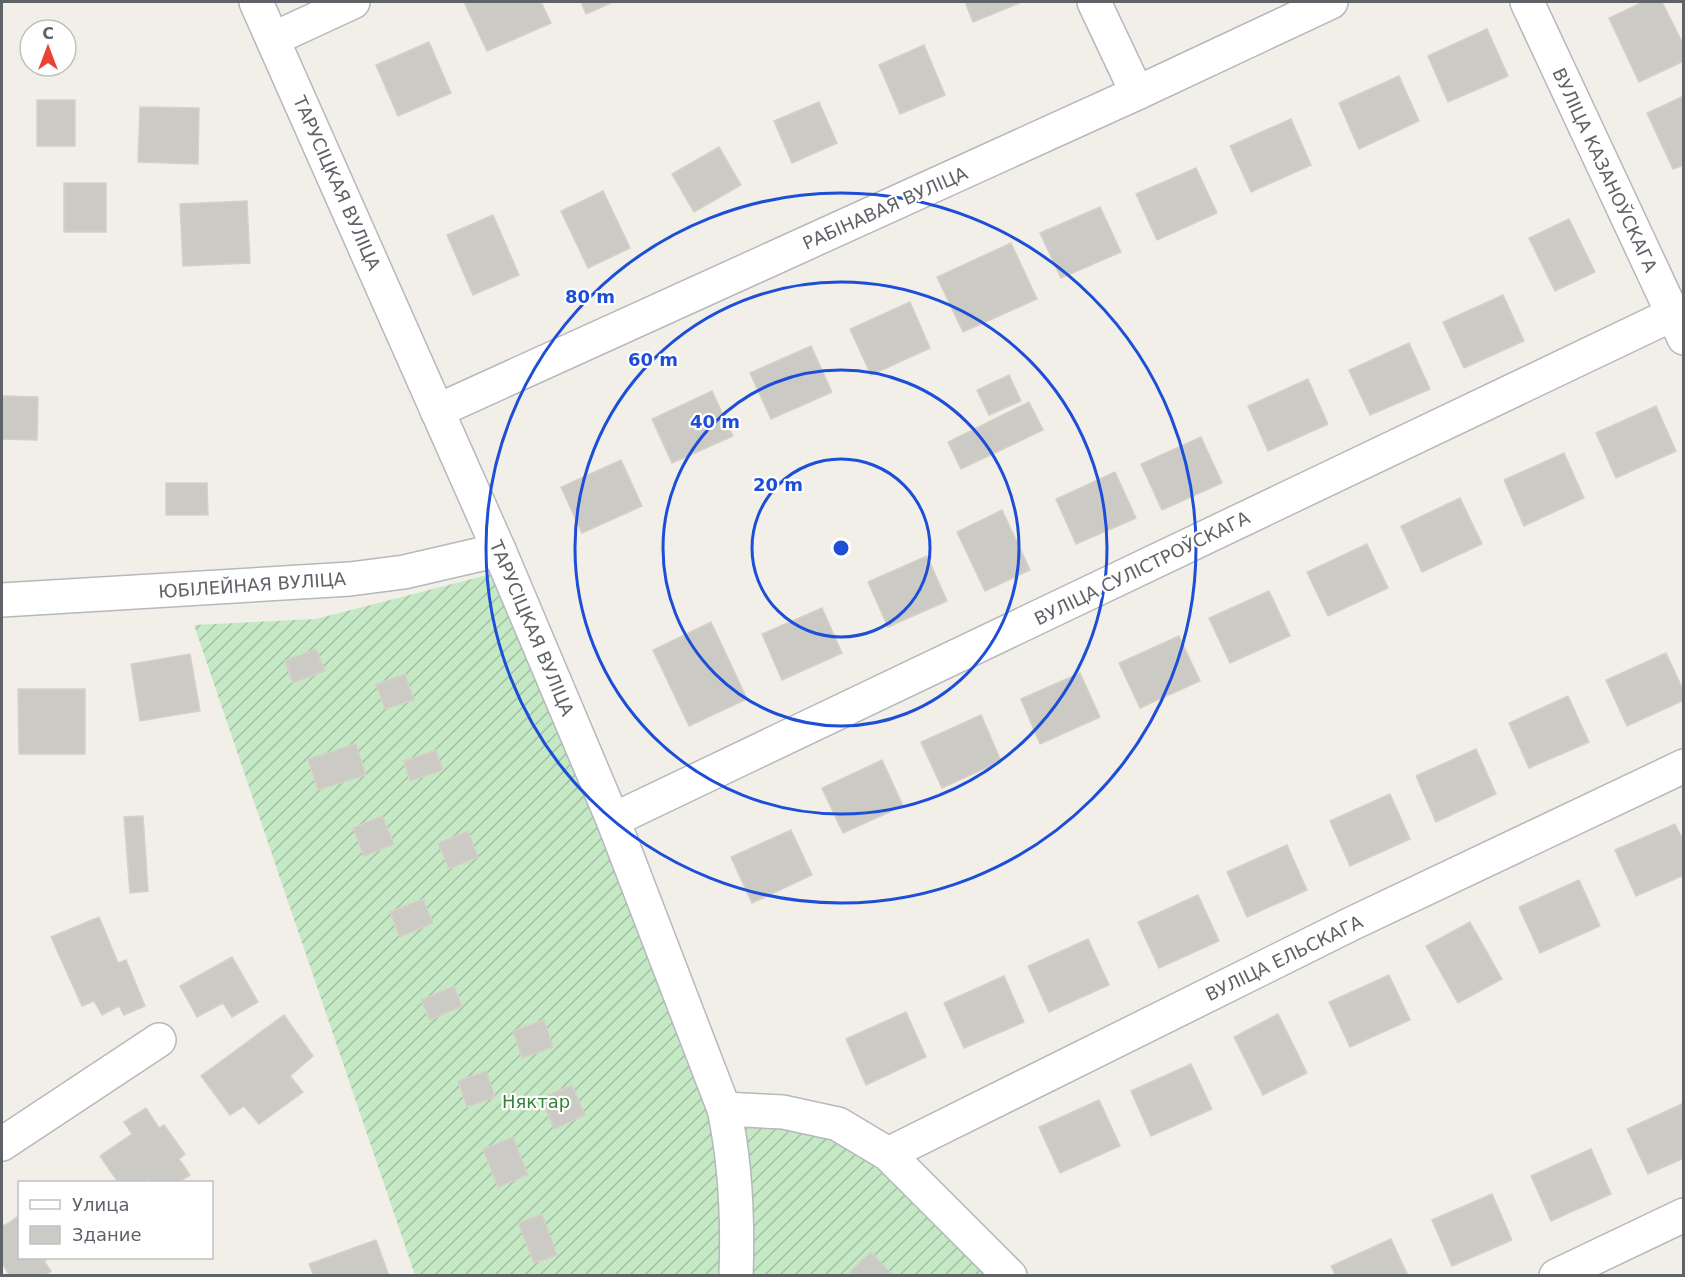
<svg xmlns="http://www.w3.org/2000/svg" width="1685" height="1277" font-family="'DejaVu Sans',sans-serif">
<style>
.garden{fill:url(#garden-furrows)}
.building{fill:#cccac5;stroke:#d6d1c6;stroke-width:1.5}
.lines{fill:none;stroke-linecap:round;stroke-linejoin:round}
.minor-casing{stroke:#b5b8bc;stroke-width:36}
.minor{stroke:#fff;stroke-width:33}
.ring{fill:none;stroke:#1d4ed8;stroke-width:3}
.labels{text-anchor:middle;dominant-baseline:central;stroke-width:4.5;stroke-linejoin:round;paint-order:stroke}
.street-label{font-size:18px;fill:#5f6368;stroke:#fff}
.park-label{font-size:18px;fill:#348238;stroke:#fff}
.centre{fill:#1d4ed8;stroke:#fff;stroke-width:3}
.ring-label{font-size:18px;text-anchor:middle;font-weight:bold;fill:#1d4ed8;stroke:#fff;stroke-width:4.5;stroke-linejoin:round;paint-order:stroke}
</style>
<defs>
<pattern id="garden-furrows" width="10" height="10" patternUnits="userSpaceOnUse" patternTransform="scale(1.5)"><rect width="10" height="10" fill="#c5e8c5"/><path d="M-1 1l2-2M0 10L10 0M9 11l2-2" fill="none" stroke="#a3c0a4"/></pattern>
</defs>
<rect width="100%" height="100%" fill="#f1efe8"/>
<path class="garden" d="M507,570L724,1109L838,1124L1010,1275H415L194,625L316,619Z"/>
<g class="building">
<path d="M464,2H541L551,23L487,51Z"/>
<path d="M581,2H613L586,14Z"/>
<path d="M965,2H1022L973,22Z"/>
<path d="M1643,2H1662L1684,46V61L1639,82L1609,18Z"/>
<path d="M1487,29L1508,76L1448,102L1428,56Z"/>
<path d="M429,42L451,93L398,116L376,65Z"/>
<path d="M924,45L945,95L900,114L879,65Z"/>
<path d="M1399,76L1419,121L1359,149L1339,103Z"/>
<path d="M1684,96V165L1673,169L1647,113Z"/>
<rect x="37" y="100" width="38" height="46"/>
<path d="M819,102L837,143L792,163L774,121Z"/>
<path d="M140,107L199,108L198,164L138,162Z"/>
<path d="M1291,119L1311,165L1251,192L1230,146Z"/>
<path d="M719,147L741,185L694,212L672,174Z"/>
<path d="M1196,168L1217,213L1157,240L1136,194Z"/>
<rect x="64" y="183" width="42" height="49"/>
<path d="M603,191L630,248L588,268L561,211Z"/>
<path d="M247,201L250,263L183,266L180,204Z"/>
<path d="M1100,207L1121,252L1061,278L1040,233Z"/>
<path d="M493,215L519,275L473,295L447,235Z"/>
<path d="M1569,219L1595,272L1555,291L1529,238Z"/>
<path d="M1011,243L1037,299L963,332L937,277Z"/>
<path d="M1503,295L1524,341L1464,368L1443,322Z"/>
<path d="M910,302L930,348L871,375L850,329Z"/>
<path d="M1409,343L1430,389L1370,415L1349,370Z"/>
<path d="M811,346L832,392L771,419L750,373Z"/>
<path d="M1009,375L1021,401L989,415L977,390Z"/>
<path d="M1308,379L1328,424L1268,451L1248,406Z"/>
<path d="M712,391L733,436L672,463L652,419Z"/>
<path d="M2,396L38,397L37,440L2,439Z"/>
<path d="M1029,402L1043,430L961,469L948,442Z"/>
<path d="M1656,406L1676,451L1616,478L1596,433Z"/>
<path d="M1201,437L1222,483L1162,510L1141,464Z"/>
<path d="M1564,453L1584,498L1524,526L1504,480Z"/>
<path d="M621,460L642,506L582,533L561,487Z"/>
<path d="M1115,472L1136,518L1076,544L1056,499Z"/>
<path d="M166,483H207L208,515H166Z"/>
<path d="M1460,498L1482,544L1422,572L1401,526Z"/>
<path d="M1002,510L1030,570L985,591L957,532Z"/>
<path d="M1367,544L1388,588L1328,616L1307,572Z"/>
<path d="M927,556L947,601L888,627L868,582Z"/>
<path d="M1269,591L1290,636L1230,663L1209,618Z"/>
<path d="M822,608L842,653L782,680L762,634Z"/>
<path d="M711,622L747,699L689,726L653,650Z"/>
<path d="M1179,636L1200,681L1140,708L1119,663Z"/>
<path d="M316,649L325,671L293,683L285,661Z"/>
<path d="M1666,653L1684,692V700L1627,726L1606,680Z"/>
<path d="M190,654L200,711L140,721L131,664Z"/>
<path d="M1080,673L1100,717L1040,744L1021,699Z"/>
<path d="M405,674L414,700L385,709L376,684Z"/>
<path d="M18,689H85V754H19Z"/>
<path d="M1568,696L1589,742L1529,768L1509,723Z"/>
<path d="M981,715L1001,761L942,788L921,742Z"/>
<path d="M356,744L366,775L318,790L308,759Z"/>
<path d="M1476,749L1496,794L1436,822L1416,776Z"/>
<path d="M436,750L443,770L410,781L404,761Z"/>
<path d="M882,760L903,806L843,833L822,788Z"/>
<path d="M1390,794L1410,839L1350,866L1330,821Z"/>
<path d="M143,816L148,891L130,893L124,817Z"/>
<path d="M382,816L394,844L364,856L353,828Z"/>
<path d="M1675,824L1684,842V875L1636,896L1615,850Z"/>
<path d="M791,830L812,875L752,903L731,857Z"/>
<path d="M468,831L478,857L449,869L438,843Z"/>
<path d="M1287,845L1307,890L1247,917L1227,872Z"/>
<path d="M1579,880L1600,926L1540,953L1519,907Z"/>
<path d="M1198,895L1219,941L1159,968L1138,922Z"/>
<path d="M423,899L433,923L400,937L390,912Z"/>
<path d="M99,917L118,963L126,960L145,1006L124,1015L119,1006L102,1015L94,1001L82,1006L51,937Z"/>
<path d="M1470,922L1502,979L1458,1003L1426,946Z"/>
<path d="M1088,939L1109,985L1049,1012L1028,966Z"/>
<path d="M232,957L258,1002L232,1017L223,1003L197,1017L180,986Z"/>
<path d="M1389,975L1410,1020L1350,1047L1329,1002Z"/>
<path d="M1004,976L1024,1022L964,1048L944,1003Z"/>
<path d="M454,986L462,1006L430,1020L421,1000Z"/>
<path d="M906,1012L926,1057L866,1085L846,1039Z"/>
<path d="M1278,1014L1307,1073L1263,1095L1234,1037Z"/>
<path d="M284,1015L313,1056L290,1076L303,1092L259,1124L244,1106L230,1115L201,1076Z"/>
<path d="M544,1020L553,1047L522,1058L513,1031Z"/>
<path d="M1191,1064L1212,1109L1151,1136L1131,1091Z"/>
<path d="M486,1071L495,1097L467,1107L458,1081Z"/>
<path d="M572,1085L585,1115L554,1129L541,1098Z"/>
<path d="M1099,1100L1120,1146L1060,1173L1039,1127Z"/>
<path d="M1684,1103V1158L1648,1174L1627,1129Z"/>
<path d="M146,1108L159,1128L164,1125L185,1154L179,1159L190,1175L179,1182H150L148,1179L143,1182H118L100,1156L132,1134L124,1122Z"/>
<path d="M513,1137L528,1175L498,1187L483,1149Z"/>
<path d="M1591,1149L1611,1194L1551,1221L1531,1176Z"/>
<path d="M1492,1194L1512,1240L1452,1266L1432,1220Z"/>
<path d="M542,1214L557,1255L534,1263L518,1223Z"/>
<path d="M20,1215V1258H50L44,1261L51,1271L45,1276H10L2,1263V1223L4,1226Z"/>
<path d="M1391,1239L1408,1276H1336L1331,1266Z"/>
<path d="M376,1240L389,1276H314L309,1264Z"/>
<path d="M871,1252L893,1276H853L850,1272Z"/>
</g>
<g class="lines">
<defs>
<g id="minor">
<path d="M256,2L499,550L613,820L724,1109C736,1164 738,1220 736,1276"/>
<path d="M1094,2L1137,93"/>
<path d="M1527,2L1684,338"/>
<path d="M273,39L353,2"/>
<path d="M437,411L1137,93L1331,2"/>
<path d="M2,600L350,579L404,572L499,550"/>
<path d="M613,820L1671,315"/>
<path d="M724,1109L783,1112L838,1124L888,1154L1010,1276"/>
<path d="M2,1144L159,1040"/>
<path d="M888,1154L1351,924L1684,766"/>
<path d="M1556,1276L1684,1215"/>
</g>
</defs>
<use href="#minor" class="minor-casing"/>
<use href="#minor" class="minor"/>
</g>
<g class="ring">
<circle cx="841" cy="548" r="89"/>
<circle cx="841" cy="548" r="178"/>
<circle cx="841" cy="548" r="266"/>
<circle cx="841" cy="548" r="355"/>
</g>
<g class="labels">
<g class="street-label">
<text transform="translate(1605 170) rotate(65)">ВУЛІЦА КАЗАНОЎСКАГА</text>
<text transform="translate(337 183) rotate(66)">ТАРУСІЦКАЯ ВУЛІЦА</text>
<text transform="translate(885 208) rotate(-24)">РАБІНАВАЯ ВУЛІЦА</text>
<text transform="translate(1142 568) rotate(-26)">ВУЛІЦА СУЛІСТРОЎСКАГА</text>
<text transform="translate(252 585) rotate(-4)">ЮБІЛЕЙНАЯ ВУЛІЦА</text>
<text transform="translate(532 628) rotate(67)">ТАРУСІЦКАЯ ВУЛІЦА</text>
<text transform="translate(1284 958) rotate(-26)">ВУЛІЦА ЕЛЬСКАГА</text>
</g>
<g class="park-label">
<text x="536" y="1101">Няктар</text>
</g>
</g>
<circle cx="841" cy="548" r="9" class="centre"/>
<g class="ring-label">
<text x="590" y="303">80 m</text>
<text x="653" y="366">60 m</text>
<text x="715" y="428">40 m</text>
<text x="778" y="491">20 m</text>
</g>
<rect width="1685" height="1277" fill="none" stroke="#5f6368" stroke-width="6"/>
<rect x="18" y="1181" width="195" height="78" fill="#ffffff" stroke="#bfc1c3" stroke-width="1.5"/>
<rect x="30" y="1200" width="30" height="9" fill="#ffffff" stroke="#bfc1c3" stroke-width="1.5"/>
<text x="72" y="1211" font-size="18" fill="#5f6368">Улица</text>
<rect x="30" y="1226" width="30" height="18" fill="#cccac5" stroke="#bfc1c3" stroke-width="1.5"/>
<text x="72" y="1241" font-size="18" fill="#5f6368">Здание</text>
<g transform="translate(48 48)"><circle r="28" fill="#ffffff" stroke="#bfc1c3" stroke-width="1.5"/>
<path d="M0-4.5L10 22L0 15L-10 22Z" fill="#ea4335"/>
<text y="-9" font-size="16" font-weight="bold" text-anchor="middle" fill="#5f6368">С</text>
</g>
</svg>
